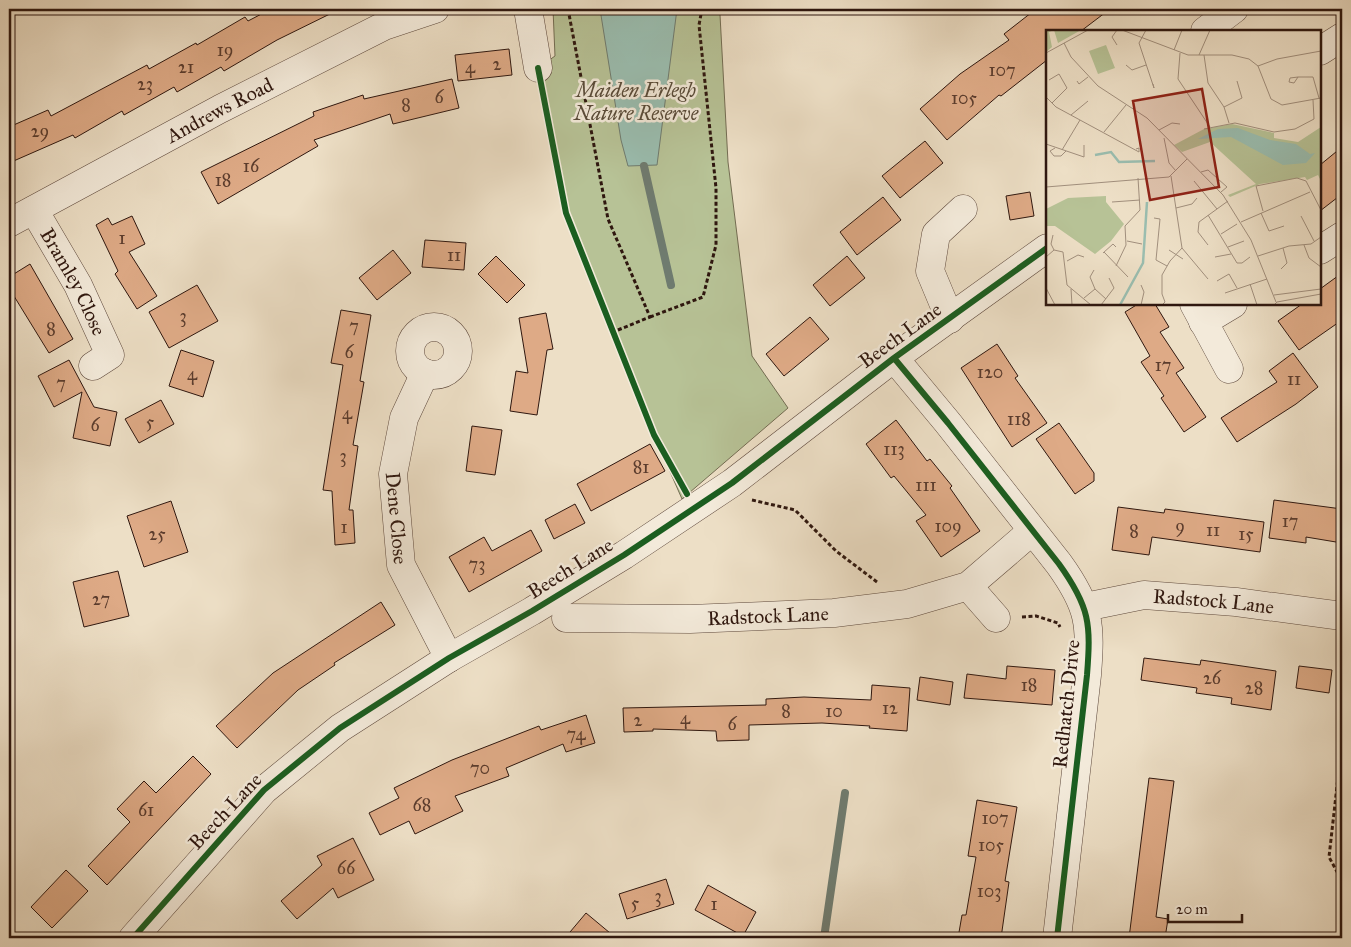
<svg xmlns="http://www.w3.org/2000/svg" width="1351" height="947" font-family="'IM FELL Great Primer',serif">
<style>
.green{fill:#b7c296;stroke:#736c52}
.water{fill:#9abdaf;stroke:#6f7b6f}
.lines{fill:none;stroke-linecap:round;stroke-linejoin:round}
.stream{stroke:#6f7b6f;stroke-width:8}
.building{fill:#deaa86;stroke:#2f170f}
.minor-casing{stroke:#5e493d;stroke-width:29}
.path{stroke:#2f170f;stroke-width:3;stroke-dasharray:4 2.5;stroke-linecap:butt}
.minor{stroke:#f3eada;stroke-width:28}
.cycleway-casing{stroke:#f3eada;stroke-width:9}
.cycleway{stroke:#1b5e20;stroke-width:6}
.labels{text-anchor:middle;stroke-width:5;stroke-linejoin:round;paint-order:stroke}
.number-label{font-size:18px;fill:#5b3c2d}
.park-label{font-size:20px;font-style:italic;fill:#584a38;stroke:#f3eada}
.street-label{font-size:20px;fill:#2f170f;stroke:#f3eada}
.inset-river{fill:none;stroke:#9abdaf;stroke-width:2.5}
.inset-road{fill:none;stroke:#a18f7d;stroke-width:1}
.view{fill:#8f2418;fill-opacity:0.15;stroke:#8f2418;stroke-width:2.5}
.inset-edge{fill:none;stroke:#2f170f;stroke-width:2.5}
</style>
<rect width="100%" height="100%" fill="#eddfc6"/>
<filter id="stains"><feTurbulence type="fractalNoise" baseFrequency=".004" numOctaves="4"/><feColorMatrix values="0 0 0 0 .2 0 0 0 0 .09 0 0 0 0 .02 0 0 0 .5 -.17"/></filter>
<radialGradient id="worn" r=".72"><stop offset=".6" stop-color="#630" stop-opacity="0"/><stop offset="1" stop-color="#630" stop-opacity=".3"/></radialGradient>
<path class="green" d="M553,9H726L720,15L728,162L752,356L788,408L682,499L654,435L566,213L538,68L555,56Z"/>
<path class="water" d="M600,9H677L657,165L628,166L621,140Z"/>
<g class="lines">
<path class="stream" d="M644,166L671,285
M824,938L845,793"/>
</g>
<path class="building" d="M271,9H340L277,40L224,71L221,67L177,92L174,87L124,115L122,111L75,138L73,135L9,163V127L48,110L51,116L147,65L149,69L196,43L197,45L245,17L248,21Z
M1036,9H1110L1081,31H1047V60L1001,96L999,95L947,140L920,109L960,74L1009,40L1004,34Z
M509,49L512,75L458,81L455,55Z
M452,79L459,108L393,124L390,114L314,140L318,146L218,204L201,172L314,116L313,112L363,95L364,99Z
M925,141L943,163L900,198L882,176Z
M1342,147V194L1320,211V165Z
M1030,192L1034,216L1010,220L1006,196Z
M883,197L901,220L857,255L840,232Z
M132,216L145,244L129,252L157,296L137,309L115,274L118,271L96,225L108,218L112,225Z
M425,240L466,243L464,270L422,267Z
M393,250L411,273L377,300L359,278Z
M496,256L525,285L507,303L478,274Z
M847,256L865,278L830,306L813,285Z
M30,264L73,339L49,353L9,288V277Z
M1342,273V320L1299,350L1278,321L1302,304H1320V289Z
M197,285L218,321L169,348L149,312Z
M1138,304H1155L1169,327L1160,332L1184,368L1176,373L1206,417L1184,432L1161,398L1164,396L1141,362L1150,356L1125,312Z
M341,310L371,315L360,381L364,382L353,445L358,446L349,510H353L355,543L335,545L332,491L323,490L343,365L331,363Z
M546,313L553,349L547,350L537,415L510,411L516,371L528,373L519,318Z
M810,317L829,339L784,376L766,354Z
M997,344L1018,376L1015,378L1047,423L1012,447L961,368Z
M181,350L214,361L203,397L169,386Z
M1293,353L1318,387L1296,404L1237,442L1221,418L1277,382L1269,371Z
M69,360L94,407L117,412L110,446L73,438L82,392L54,407L38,376Z
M161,400L174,424L139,443L125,419Z
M896,420L927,461L930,459L952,486L950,488L980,531L941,557L916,521L926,515L894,476L891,478L866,444Z
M1059,423L1094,473V481L1075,494L1036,439Z
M472,426L502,430L495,475L466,471Z
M650,444L665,471L591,511L577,484Z
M1274,500L1342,509V543L1306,537V543L1269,538Z
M171,501L188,552L144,567L127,516Z
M575,504L585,523L554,539L545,520Z
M1118,507L1164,513L1165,509L1264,522L1260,552L1152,537L1149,555L1112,550Z
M531,530L542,551L469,592L449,557L484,537L492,551Z
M118,571L129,616L84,627L73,582Z
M381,602L395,625L334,663L335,665L298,690L237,748L216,726L273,673Z
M1144,658L1200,665L1201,660L1276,671L1271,710L1231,704L1232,698L1196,693L1197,688L1141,680Z
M1007,666L1055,670L1052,705L964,698L967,674L1006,679Z
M1299,666L1332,670L1329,693L1296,688Z
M920,677L953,682L950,705L917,700Z
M872,685L910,688L907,731L869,728L870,726L822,723L749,725V740L717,741L716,731L653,729V731L624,732L623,708L766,705V699L804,697L871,700Z
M586,715L595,743L566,752L563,744L506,768L509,776L455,796L463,811L415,834L409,821L380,835L369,813L399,798L394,788L452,760L539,726L541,730Z
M193,756L211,774L107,885L88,866L130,822L117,809L144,781L156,793Z
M1149,778L1174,781L1156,917L1168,919L1165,938H1129Z
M977,800L1017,807L1005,881L1009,882L1001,938H958L962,915H966L976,857L968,856Z
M353,838L374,880L338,898L333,888L297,919L281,901L322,865L317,856Z
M66,870L88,891L52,928L31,907Z
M666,879L674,904L627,919L619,894Z
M708,885L756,912L743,936L695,910Z
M586,913L616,938H565Z"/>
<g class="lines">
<g class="minor-casing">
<g id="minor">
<path d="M528,9L538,68"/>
<path d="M1205,31L1234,9"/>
<path d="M1320,51L1342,37"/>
<path id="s1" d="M34,210L78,285L110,355L93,366"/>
<path id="s2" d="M9,223L220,109L384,26L435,9"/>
<path d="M1320,250L1342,236"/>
<path d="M1194,304L1229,369"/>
<path d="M950,319L930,271L936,234L963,209"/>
<path d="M1203,322L1233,304"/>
<circle cx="434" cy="351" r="24"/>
<path d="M894,358L948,423L1059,564C1090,607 1091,624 1087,675L1057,938"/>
<path id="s3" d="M425,373L404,418L393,474L401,565L449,658"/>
<path d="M968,586L996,618"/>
<path id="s4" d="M1085,607L1144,595L1236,602L1342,616"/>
<path id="s5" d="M566,618L690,619L834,613L907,604L968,586L1032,531"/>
<path d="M133,938L264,790L340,728L449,658L532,611L624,555L732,483L894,358L1047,248"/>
</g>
</g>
<path class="path" d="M568,9L608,219L650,317L613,332
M650,317L703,297L716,245V188L699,25L702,9
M752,500L795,510L836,551L877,582
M1022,617L1036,616L1058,623L1060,627
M1342,742L1329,857L1342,881"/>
<use href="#minor" class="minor"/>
<g class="cycleway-casing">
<path id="cycleway" d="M538,68L566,213L654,435L687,494
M894,358L948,423L1059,564C1090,607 1091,624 1087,675L1057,938
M133,938L264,790L340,728L449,658L532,611L624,555L732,483L894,358L1047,248"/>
</g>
<use href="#cycleway" class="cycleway"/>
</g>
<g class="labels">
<g class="number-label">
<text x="225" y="56">19</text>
<text x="497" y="70">2</text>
<text x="186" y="73">21</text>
<text x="470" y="73">4</text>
<text x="1002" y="76">107</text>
<text x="145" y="90">23</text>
<text x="439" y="103">6</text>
<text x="964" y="104">105</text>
<text x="406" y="111">8</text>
<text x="40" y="137">29</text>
<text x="251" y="172">16</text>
<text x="223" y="186">18</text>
<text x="122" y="244">1</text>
<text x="454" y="261">11</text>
<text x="183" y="322">3</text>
<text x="354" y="332">7</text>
<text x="51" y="335">8</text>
<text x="349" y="358">6</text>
<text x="1163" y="371">17</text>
<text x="990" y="378">120</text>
<text x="192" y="380">4</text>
<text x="1294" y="385">11</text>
<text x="61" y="389">7</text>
<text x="347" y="419">4</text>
<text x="1019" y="425">118</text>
<text x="150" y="428">5</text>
<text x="95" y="431">6</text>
<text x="894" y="455">113</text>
<text x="343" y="462">3</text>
<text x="641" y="473">81</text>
<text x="926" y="491">111</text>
<text x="1290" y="527">17</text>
<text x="948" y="532">109</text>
<text x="1180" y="532">9</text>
<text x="344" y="533">1</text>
<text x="1213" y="536">11</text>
<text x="1134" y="537">8</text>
<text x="157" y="540">25</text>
<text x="1246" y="540">15</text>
<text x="477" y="570">73</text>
<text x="101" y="605">27</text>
<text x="1212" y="684">26</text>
<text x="1029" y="691">18</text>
<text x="1254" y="694">28</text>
<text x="890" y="714">12</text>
<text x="786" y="717">8</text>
<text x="834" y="717">10</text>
<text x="685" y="724">4</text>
<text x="638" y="726">2</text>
<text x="732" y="730">6</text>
<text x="576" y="740">74</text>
<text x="480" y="774">70</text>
<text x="422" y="811">68</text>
<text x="146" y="816">61</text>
<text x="995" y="824">107</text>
<text x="991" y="851">105</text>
<text x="346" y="874">66</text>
<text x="989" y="897">103</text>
<text x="658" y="902">3</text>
<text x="635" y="909">5</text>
<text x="714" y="910">1</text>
</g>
<g class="park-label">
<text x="636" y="97">Maiden Erlegh<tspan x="636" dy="23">Nature Reserve</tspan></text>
</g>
<g class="street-label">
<text dy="7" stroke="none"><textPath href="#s2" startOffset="239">Andrews Road</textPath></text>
<text dy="7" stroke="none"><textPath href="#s1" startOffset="82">Bramley Close</textPath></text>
<text transform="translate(900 335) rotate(-36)" y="7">Beech Lane</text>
<text dy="7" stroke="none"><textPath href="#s3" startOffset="151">Dene Close</textPath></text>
<text transform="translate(570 568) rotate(-32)" y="7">Beech Lane</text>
<text dy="7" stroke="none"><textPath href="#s4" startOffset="130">Radstock Lane</textPath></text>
<text dy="7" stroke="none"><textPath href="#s5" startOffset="202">Radstock Lane</textPath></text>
<text transform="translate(1066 704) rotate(-84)" y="7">Redhatch Drive</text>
<text transform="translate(225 811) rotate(-47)" y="7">Beech Lane</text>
</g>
</g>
<g transform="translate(1046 30)">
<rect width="275" height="275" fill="#eddfc6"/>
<path d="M0,0H35L12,13L8,0L3,2L6,17L0,22ZM60,15L69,38L52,44L43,21ZM186,94L228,103V108L252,112L275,97V151L272,145L261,150L259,147L214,154L184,167L182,165L210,154L164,112L136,122L128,115L158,99ZM60,166V172L78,194L65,211L49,224L9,196H0V179L22,168Z" fill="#b7c296"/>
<path d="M192,98L224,110L250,114L264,124L269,123L260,133L237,135L185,107L152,109L172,99Z" fill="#9abdaf"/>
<path class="inset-river" d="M49,125L65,122L73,132L109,131M74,275L97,233L101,172"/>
<path class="inset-road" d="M76,0L142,25H186L203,29L212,36L225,69L236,75L275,68M100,0L93,13L108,58L107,54M18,13L25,27L52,56L101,88L177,165L205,210L230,272M71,15L66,7L71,0M128,20L136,0M0,23L42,0M134,23L132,49L164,97M153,25L164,0M158,25L162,53L178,77L183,93M80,35L86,40L100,35M212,36L231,29L275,21M252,47L244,48L243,52L248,53L252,47H267L273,68M3,50L13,44L21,58L6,73M31,51L33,54L42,47M0,67L10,77L93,122V118L90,119M178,77L196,68L191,51M25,85L42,71M158,99L189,93L228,102L249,99L268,89L267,70M113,100L126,93L134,94M58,102L80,75M118,108L123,133L130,141M0,114L38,127V115M9,118L4,121L8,126H15L20,121M16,120L34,90M155,142L162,140L181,157L175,162M125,146L136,218M148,151L171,179M0,157L123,147L141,129M66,172L94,170M130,178L146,174L151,168M217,181L210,156L251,148L260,151L275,180M215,183L223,201L238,196M162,185L191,233H196L204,227M255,186L268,211M108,188L114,189L110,230L121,236M195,192L264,162M175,204L191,194M7,205L5,214L8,220M81,211L96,214M162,215L152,202L153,192L182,171M258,215L263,228L275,237M182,217L198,211M136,218L162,249M123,220L137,229M58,222L82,247M57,223L67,214L70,217M212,226L243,216L265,214L275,207M0,227L8,220L17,222L21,255L45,275M169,227L185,224M21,231L32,225L38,227M70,236L80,215L79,196L94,180L92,148M235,239L241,233L237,218M48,240L44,247L49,259M171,251L183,244L191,258M204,254L211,275M95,255L98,262L95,275M0,258L9,275M25,259L26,275M179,263L221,249M228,265L275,259M38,268L49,259L60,269M55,275L68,258L63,248M116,275L119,272L116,264V245L124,231L136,218M228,275L231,272L275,264"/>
<path class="view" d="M156,59L173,157L104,170L87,71Z"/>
<rect width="275" height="275" class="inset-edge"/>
</g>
<rect width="1351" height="947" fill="none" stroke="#eddfc6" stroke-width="30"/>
<rect x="10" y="10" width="1331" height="927" fill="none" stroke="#2f170f" stroke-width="2.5"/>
<rect x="15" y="15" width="1321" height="917" fill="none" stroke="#2f170f"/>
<path d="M1168 914v8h74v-8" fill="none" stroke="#2f170f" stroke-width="2.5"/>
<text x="1176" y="914" font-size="15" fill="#2f170f" stroke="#f3eada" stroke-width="4" paint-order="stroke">20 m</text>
<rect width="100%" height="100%" filter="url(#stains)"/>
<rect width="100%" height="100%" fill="url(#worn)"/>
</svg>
